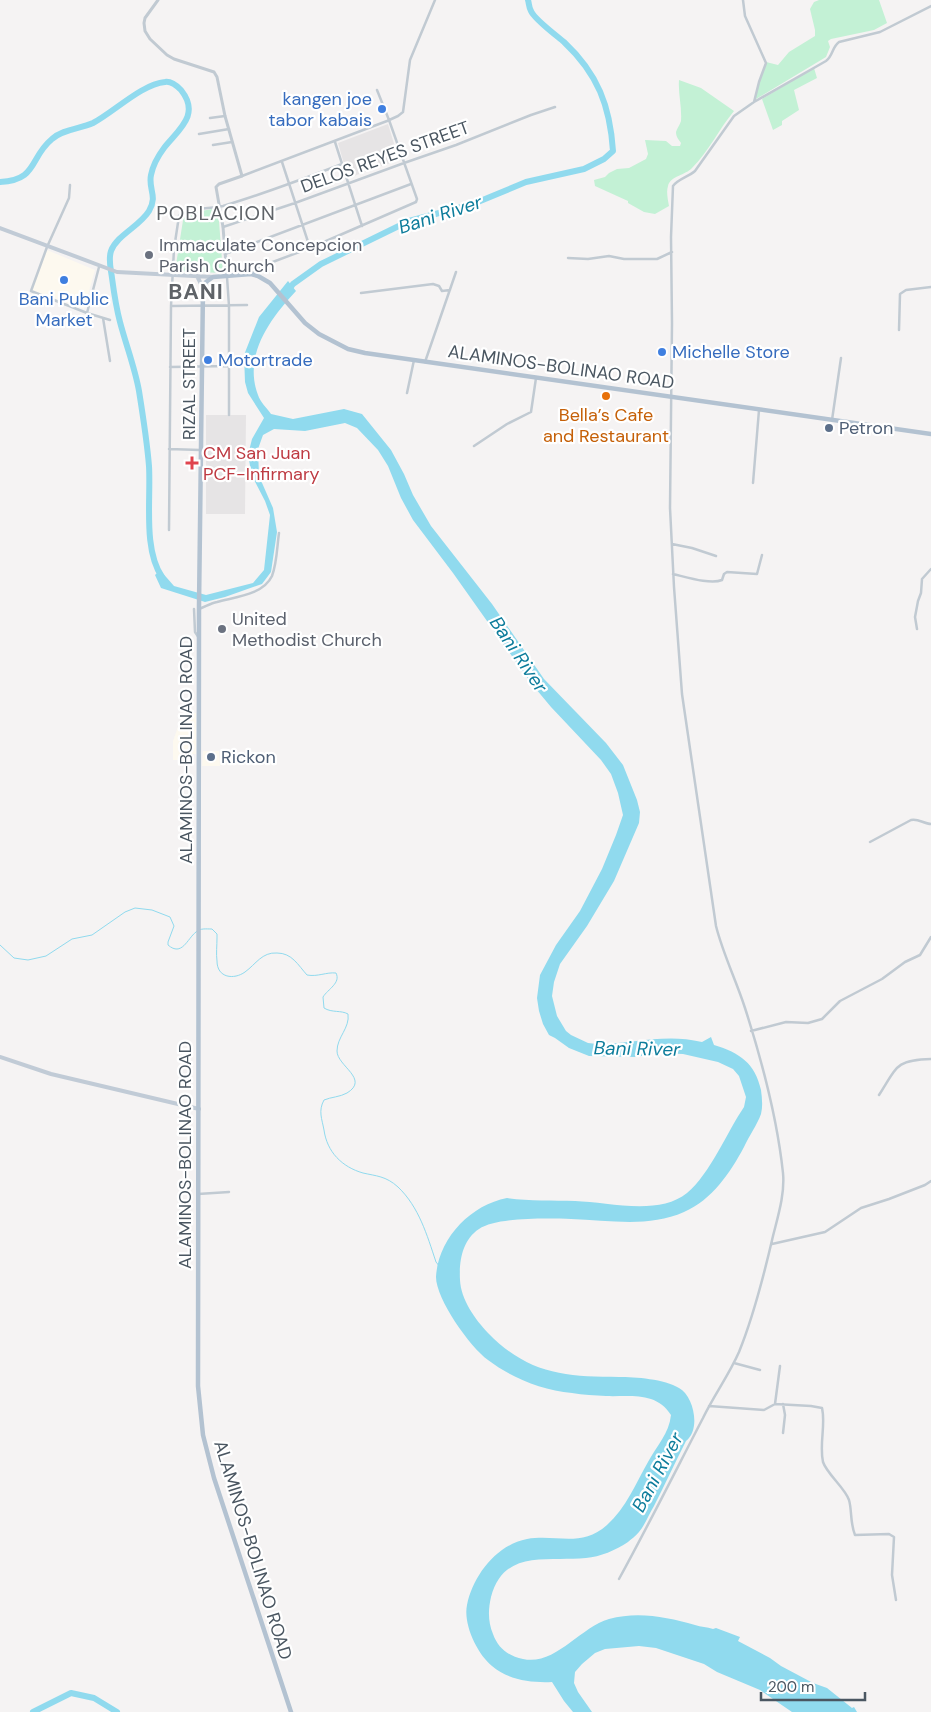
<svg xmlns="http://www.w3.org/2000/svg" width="931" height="1712" font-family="'DM Sans',sans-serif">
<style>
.commercial{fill:#fdf9ef}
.education{fill:#e6e4e5}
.green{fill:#c3f1d5}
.water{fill:#90daee}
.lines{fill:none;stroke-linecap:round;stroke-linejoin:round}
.stream{stroke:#90daee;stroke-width:1}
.river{stroke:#90daee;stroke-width:6}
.minor{stroke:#c1cad2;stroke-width:2.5}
.tertiary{stroke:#c1cad2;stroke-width:3}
.secondary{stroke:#c1cbd6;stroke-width:4}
.primary{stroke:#b3c2d1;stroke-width:4.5}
.shop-dot{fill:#3f7fe0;stroke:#fff;stroke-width:2}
.worship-dot{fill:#6b7280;stroke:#fff;stroke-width:2}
.food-dot{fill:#e8710a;stroke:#fff;stroke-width:2}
.service-dot{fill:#5c6f8a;stroke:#fff;stroke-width:2}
.health-dot{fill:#e0444e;stroke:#fff;stroke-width:2}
.labels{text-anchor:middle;stroke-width:4.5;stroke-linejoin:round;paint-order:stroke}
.shop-label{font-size:18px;fill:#366cbe;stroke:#fff;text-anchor:start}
.street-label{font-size:18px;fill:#4a5661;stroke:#fff}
.worship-label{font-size:18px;fill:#5b616d;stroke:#fff;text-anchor:start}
.food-label{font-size:18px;fill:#c56008;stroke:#fff}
.service-label{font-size:18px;fill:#4e5e75;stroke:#fff;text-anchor:start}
.health-label{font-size:18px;fill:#be3a42;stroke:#fff;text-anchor:start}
.water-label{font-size:19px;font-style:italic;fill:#0c7c9b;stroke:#fff}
.quarter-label{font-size:20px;letter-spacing:1px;fill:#5f6368;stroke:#fff}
.district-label{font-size:22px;font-weight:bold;letter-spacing:1px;fill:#5f6368;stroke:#fff}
</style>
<rect width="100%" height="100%" fill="#f5f3f3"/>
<path class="commercial" d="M47,250L95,270L84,309L32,290Z
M183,713H196V754H181L180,760H173V741Z
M203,751H219L220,766H202Z"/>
<path class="education" d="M388,124L399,160L348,178L338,143Z
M206,415H246L245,514H206Z"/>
<path class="green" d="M819,0H879L887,23L874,30L831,39L828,41L830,47L826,57L756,99V94L766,62L778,65L789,52L815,36V30L810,9L814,2Z
M814,68L817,78L794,90L799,110L782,121V125L773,130L762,99Z
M679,80L701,88L734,111C719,129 709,151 692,168C686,175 670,176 668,186C666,192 668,200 669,206L655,214L644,212L628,203V201L595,186L594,180L605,177L609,173L617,169L629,168L646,159L648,154L645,140L666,141L672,146H680L681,143C679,140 676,137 676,132C677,128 680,125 681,121C682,106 678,94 679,80Z
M218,208L223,273L175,271L184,214Z"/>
<path class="water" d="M288,281L296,291C270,319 243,355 258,395C260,402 267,408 271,414L293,419L344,409L362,414L391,450L404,474L413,495L431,526L492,604L544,679L606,743L623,765L637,800L640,812L639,823L614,881L587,926L560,964L554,982L552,996L557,1016L566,1031L571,1035L588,1043L597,1044C633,1044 665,1033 702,1042L711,1037L714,1045C740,1053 755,1063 761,1090C762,1098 763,1106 761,1114C757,1125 749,1136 744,1147C730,1173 712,1200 684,1212C648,1228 609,1220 571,1219C549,1218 497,1217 479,1229C462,1240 459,1262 460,1280C461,1300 475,1319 488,1333C528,1374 565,1377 619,1377C635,1377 665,1379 679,1388C694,1396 701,1430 686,1441C675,1463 665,1484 654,1506C649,1514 645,1525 639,1532C636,1536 631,1539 628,1542C616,1550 600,1557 586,1558C548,1562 504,1548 491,1597C488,1610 488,1622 493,1634C498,1648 508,1656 523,1659C555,1666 579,1628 609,1619C638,1611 667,1617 695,1625C701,1627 707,1627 713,1629L716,1628L740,1637L738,1641L770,1658L781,1666L813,1683L827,1688L852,1708L854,1707L857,1712H792L760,1690L717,1672L704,1664L656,1648L639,1646L605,1649L595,1653L582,1664L575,1672L574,1683L578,1692L592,1712H573L564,1701L552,1682C532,1683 508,1680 492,1666C477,1654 463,1624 467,1605C473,1576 496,1545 527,1539C557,1534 581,1548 607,1525C626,1508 636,1483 648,1462C657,1445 669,1434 671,1415C656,1391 629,1397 606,1396C595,1395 583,1395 572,1393C541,1390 512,1378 488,1360C470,1347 436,1299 436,1277C438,1239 470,1205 507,1198C529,1201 553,1200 575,1201C608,1202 659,1216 687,1193C710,1174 727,1132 744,1107L746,1097L739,1076L733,1069L718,1062L683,1054L658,1053L636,1057L589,1056L569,1048L555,1038L549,1035L543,1024L539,1011L537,998L540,975L556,945L580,911L602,869L616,835L623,815L618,793L611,774L601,760L551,707L531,683L453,573L413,520L401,498L388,466L378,450L357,428L345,423L305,431L274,429L263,435L258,449L259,476L273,508L277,532L271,572L262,584L225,597L205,602L161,588L155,575L160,570L174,586L206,595L253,583L264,570L270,515L265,501L252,476L248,455L252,439L264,418L248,393L245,382L244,355L259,317Z"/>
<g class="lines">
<path class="stream" d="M0,945L14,958L28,960L46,956L72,939L92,935L125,912L135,908L152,910L170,917L174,926L168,942V945C182,957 187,939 196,932C200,928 206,929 212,929L217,934V938C217,945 216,954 217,961C217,978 234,980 245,972C256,964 262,952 277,953C292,953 298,965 307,975C318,977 326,972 336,973C341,983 328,989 323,997L324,1008C332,1013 341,1010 348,1014C350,1028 337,1037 337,1051C337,1066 370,1079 347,1093C340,1097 331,1097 324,1100C318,1111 322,1119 324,1130C327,1152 342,1167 363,1173C376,1176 386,1176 398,1187C419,1207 427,1235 436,1262L440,1267"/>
<path class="river" d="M0,182C38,180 29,158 52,139C63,129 80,129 93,123C114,112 142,84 165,82C171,81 177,86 181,90C201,115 178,130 164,148C158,156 153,165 151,175C148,189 158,196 149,211C140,226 117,235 111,251C108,260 111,269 112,278C114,293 116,307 120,322C126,345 135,368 139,391C143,416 147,441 149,466C151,500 143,549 162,577
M288,291L293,284L321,264L409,221L473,204L526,182L584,169L604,159L613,151C610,106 598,74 564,42C557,36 534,19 531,11C529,8 529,3 528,0
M33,1712L71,1693L94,1698L117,1712"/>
<path class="minor" d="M743,0L745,16L766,63L759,82L754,102
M210,118L225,116
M199,134L229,129
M335,142L362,226
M213,145L232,142
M282,162L310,248
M242,176L387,121L398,116L403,112L410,60L435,0
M70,185L69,198L47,247L31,291L87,313L110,320
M223,227L295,203L404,163L456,145L531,115L555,107
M225,254L411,184
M568,258L588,259L609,256L624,259H657L672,252
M252,273L262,266L310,248L416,202L417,199L389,120L377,90
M227,277L229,306V415
M361,293L433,284L439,286L442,291L450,290
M171,306L247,305
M87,313L99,267
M103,318L110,361
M899,330L900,294L906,290L931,287
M425,362L456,272
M170,367L230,366
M407,393L414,360
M832,420L841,358
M474,446L507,424L531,412L536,378
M169,449L200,450
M753,483L759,410
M169,530L171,306L174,249L179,216C186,207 211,209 223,206C263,194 303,179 342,164
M672,544L692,548L716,556
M673,574C686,577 711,585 722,580L724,574L727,572L757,574L762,555
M194,609L195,632L199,638
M199,609C205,607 211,603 217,602C235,597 263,595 272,576C277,563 277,547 279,533
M917,629L915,617L918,601L921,593L922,579L931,569
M870,842L911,820C918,818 924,824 931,824
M751,1031L786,1022L808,1023L822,1019L840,1001L882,979L905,962L920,955L931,937
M879,1095C897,1067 895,1060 931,1059
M198,1194L229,1192
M772,1244L825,1232L861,1208L889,1199L925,1185L931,1181
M734,1363L760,1370
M775,1404L811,1406L822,1408C826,1425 819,1444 823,1462C827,1474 845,1488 849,1500C852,1510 850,1523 855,1535L889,1534L894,1537L892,1575L896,1600
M783,1404L785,1415L783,1433
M709,1406L764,1410L775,1404L780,1366
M619,1579C648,1526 675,1472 703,1418C714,1395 729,1375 739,1352C754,1315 764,1275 773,1236C778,1216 785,1194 783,1173C777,1117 762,1061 745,1008C736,980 723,954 716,926L682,694L674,587L670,508L672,323L671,237L673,186C678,179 688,177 695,171L734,116L754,102L826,61C833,56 832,47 839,42L880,32L931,6"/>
<path class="tertiary" d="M158,0L145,18L144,23L145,31L150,39L167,55L174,59L214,72L217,77L225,116L242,176L219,184L216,187L223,227L227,276"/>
<path class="secondary" d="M0,228L117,272L213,277
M197,276L203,288
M0,1057L51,1074L199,1109"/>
<path class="primary" d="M291,1712L214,1478L203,1435L198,1386L199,606L203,288L206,282L213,277L251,274L258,276L270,283L305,323L319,334L348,349L365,353L931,434"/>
</g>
<g class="shop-dot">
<circle cx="382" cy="109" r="5"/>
<circle cx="64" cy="280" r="5"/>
<circle cx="662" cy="352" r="5"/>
<circle cx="208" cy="360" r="5"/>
</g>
<g class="worship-dot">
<circle cx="149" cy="255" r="5"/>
<circle cx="222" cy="629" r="5"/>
</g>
<circle class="food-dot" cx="606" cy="396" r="5"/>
<g class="service-dot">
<circle cx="829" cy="428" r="5"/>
<circle cx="211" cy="757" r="5"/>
</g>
<path class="health-dot" d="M189.5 455.5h5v5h5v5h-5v5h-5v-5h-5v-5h5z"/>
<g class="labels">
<g class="shop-label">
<text x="372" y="105" text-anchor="end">kangen joe<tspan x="372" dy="21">tabor kabais</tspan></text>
<text x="64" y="305" text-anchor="middle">Bani Public<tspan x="64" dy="21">Market</tspan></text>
<text x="672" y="358">Michelle Store</text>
<text x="218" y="366">Motortrade</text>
</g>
<g class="street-label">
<text transform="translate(385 157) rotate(-20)" y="6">DELOS REYES STREET</text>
<text transform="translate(561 367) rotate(8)" y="6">ALAMINOS-BOLINAO ROAD</text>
<text transform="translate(189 384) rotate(-90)" y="6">RIZAL STREET</text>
<text transform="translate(186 750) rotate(-90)" y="6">ALAMINOS-BOLINAO ROAD</text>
<text transform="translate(185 1155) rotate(-90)" y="6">ALAMINOS-BOLINAO ROAD</text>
<text transform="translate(253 1550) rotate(73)" y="6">ALAMINOS-BOLINAO ROAD</text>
</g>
<g class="worship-label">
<text x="159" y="251">Immaculate Concepcion<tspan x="159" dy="21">Parish Church</tspan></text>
<text x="232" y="625">United<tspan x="232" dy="21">Methodist Church</tspan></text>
</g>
<g class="food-label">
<text x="606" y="421">Bella’s Cafe<tspan x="606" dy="21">and Restaurant</tspan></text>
</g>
<g class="service-label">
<text x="839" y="434">Petron</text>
<text x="221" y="763">Rickon</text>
</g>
<g class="health-label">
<text x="203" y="459">CM San Juan<tspan x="203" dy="21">PCF-Infirmary</tspan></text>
</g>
<g class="water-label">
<text transform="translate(440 214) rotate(-18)" y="7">Bani River</text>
<text transform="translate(519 654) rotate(56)" y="7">Bani River</text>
<text transform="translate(637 1048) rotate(1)" y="7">Bani River</text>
<text transform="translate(657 1472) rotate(-62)" y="7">Bani River</text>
</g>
<g class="quarter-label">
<text x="216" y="220">POBLACION</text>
</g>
<g class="district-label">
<text x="196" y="299">BANI</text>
</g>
</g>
<path d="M761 1692v8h104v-8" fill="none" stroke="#4a5661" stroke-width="2.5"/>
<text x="768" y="1692" font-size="15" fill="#4a5661" stroke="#ffffff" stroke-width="4" paint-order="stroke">200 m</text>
</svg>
